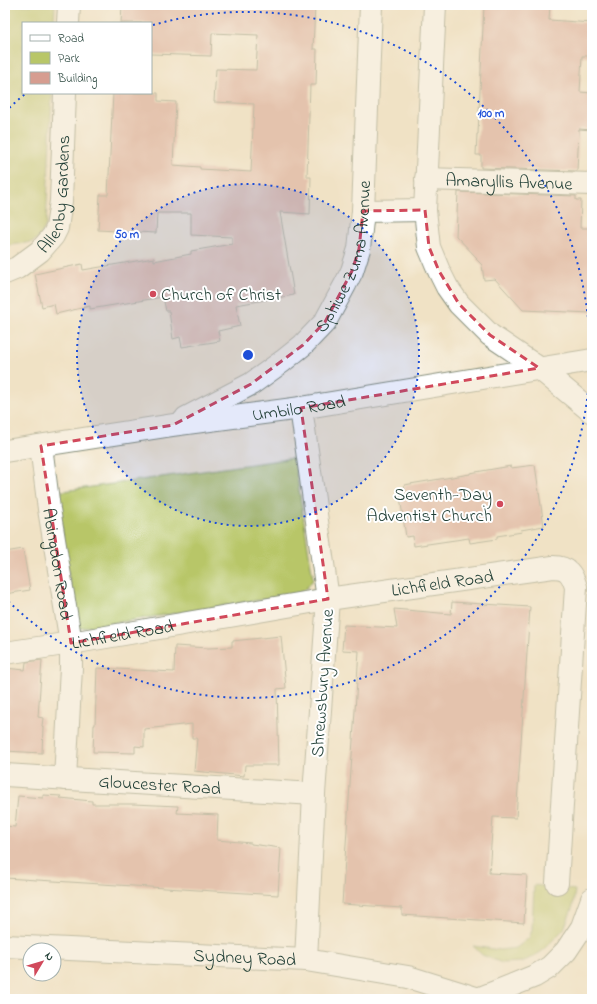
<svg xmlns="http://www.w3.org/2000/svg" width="597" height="1004" font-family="'Indie Flower',sans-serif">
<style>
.green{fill:#b8c668;stroke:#6c824e}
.building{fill:#d69d90}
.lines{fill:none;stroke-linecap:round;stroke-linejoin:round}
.street-casing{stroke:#88907c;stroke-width:24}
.secondary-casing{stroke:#88907c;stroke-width:24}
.street{stroke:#fff;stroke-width:22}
.secondary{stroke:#fff;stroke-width:22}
.marked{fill:none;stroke:#d1495b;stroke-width:3;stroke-dasharray:8 5;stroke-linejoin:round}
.ring{fill:none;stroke:#1d4ed8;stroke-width:2;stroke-dasharray:2 4}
.poi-dot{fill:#d1495b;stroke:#fff;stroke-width:1.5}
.labels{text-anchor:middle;stroke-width:4;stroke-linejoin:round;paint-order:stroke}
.street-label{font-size:18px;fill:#1f3d34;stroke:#fff}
.poi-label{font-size:18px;fill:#1f3d34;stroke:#fff;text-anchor:start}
.centre{fill:#1d4ed8;stroke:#fff;stroke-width:2}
.ring-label{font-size:12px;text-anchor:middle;font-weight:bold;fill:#1d4ed8;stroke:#fff;stroke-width:4;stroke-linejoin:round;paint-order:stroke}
</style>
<rect width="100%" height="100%" fill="#fff"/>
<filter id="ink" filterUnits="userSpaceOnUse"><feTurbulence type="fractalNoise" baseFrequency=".025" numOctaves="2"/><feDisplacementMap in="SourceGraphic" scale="8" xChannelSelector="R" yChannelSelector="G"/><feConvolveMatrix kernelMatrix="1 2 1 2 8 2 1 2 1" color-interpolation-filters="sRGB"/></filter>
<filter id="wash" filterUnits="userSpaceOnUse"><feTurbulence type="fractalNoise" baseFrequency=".012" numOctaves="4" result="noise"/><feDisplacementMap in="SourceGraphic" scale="16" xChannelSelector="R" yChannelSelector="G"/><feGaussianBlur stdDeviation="0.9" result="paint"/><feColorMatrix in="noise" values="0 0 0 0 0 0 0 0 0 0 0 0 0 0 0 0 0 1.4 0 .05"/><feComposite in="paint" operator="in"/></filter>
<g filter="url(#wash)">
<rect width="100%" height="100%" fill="#f0e2c5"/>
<path class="green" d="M5,5H55L54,23H23V93H52L46,225L39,238L32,242L5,246Z
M294,458L313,579C309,587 304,590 298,594L76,629L57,492Z
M534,885L575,890L573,906L564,929L541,952L523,962L502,963L482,955L473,946L500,950L516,948L529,938L532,930Z"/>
<g id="blocks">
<path class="building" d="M122,5H315L313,49H317L316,85H310L307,177H311L310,214L280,212L294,295L236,305L240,326L218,331L220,341L182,347L180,337L173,339L169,311H166L163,297L90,309V306L56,314L54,304L42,307L35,274L82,264L83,270L154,258V261L191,254V251L232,244V237L191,235V213H157L156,233L98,230L100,195H108L113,93H158V101L176,102L173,165L200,167V169L251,172L254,104L214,102L216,69L256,70L258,35L212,33L211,56L151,54V23H121Z
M484,5H550L549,20L592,23V56H582L580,92L592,93V130L579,129L577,171L481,168V155H476L477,134H478Z
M458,192L576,196V200H581L580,228H592V313L523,310L495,279L484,280L482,265L476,259L477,258L456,236Z
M535,465L544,526L521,530L522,532L497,536V539L470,543L469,538L414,546L413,536L406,537L400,497L406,495L404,485L470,474V473L511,466V468Z
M23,549L30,590L5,594V552Z
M452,602L530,607L516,818L493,817L489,873L527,875L524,923L402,915V908L342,904L359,651L342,650L344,625L397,628L394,609L451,614Z
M281,636L286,688L277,689L279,765H245L244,776L194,771L197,738H192V724L144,729V747L135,746V753L93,752L94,725H95L97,668L174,672L175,646L208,648L232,647V641Z
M42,660L38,717L43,718L42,726L43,727L42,753L5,751V668L25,670L26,662Z
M43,795L61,796L60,798L92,801V804H133L178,806L177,813L218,815L217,840L251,843V844L281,848L278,895L5,878V826L15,827L18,796L43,798Z"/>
</g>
</g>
<g filter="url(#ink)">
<use href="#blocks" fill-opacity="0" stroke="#88907c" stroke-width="1"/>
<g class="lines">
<g class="street-casing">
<g id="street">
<path d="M68,23L69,5"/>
<path id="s1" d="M426,179L592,184"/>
<path id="s2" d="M5,273L17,268L40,251L53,236L57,228L61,201L65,93"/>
<path d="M539,368L592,412"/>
<path d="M301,408L328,599L314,794L306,960"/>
<path id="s3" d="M41,446L49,509L71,643V668L65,779"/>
<path id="s4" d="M5,653L71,643L328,599L553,567C568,567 572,574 576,587L557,883"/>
<path id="s5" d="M5,775L314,794"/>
</g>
</g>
<g class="secondary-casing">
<g id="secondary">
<path d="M435,5L425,210L429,247L439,271L447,287L459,304L490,335L539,368"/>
<path d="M363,211L425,210"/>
<path id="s6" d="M186,418L251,384L283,361L303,345L325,322L345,285L352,271L359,249L363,211L371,5"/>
<path id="s7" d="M5,451L173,425L301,408L592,360"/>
<path id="s8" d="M5,946L306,960L408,977L479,999"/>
<path d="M478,999L535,976L550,967L566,951L582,927L592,899"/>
</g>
</g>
<use href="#street" class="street"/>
<use href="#secondary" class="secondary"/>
</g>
</g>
<path d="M0 0H597V1004H0ZM425,210L429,247L439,271L459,304L490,335L539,368L301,408L328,599L71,643L41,446L173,425L251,384L303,345L325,322L352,271L359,249L363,211Z" fill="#f0e2c5" fill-opacity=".55" fill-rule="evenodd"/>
<path class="marked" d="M425,210L429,247L439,271L459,304L490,335L539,368L301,408L328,599L71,643L41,446L173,425L251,384L303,345L325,322L352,271L359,249L363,211Z"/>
<circle cx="248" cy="355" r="171" fill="#1d4ed8" fill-opacity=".12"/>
<g class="ring">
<circle cx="248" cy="355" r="171"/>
<path d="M5 112A343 343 0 0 1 25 94M153 25A343 343 0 1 1 5 598"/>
</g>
<g class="poi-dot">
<circle cx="153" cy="294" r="4"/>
<circle cx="500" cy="504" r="4"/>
</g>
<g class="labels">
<g class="street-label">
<text dy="6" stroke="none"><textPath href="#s1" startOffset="83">Amaryllis Avenue</textPath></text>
<text dy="6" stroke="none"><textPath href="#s2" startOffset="103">Allenby Gardens</textPath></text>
<text dy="6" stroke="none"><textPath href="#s6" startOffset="240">Sphiwe Zuma Avenue</textPath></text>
<text dy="6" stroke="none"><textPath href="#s7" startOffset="297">Umbilo Road</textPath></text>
<text dy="6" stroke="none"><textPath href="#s3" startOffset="119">Abingdon Road</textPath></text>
<text dy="6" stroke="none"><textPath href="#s4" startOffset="443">Lichfield Road</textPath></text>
<text dy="6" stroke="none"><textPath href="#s4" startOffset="119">Lichfield Road</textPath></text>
<text transform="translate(322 683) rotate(-86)" y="6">Shrewsbury Avenue</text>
<text dy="6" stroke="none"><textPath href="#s5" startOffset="155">Gloucester Road</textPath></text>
<text dy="6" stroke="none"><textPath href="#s8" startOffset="240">Sydney Road</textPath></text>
</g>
<g class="poi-label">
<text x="161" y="300">Church of Christ</text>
<text x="492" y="500" text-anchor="end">Seventh-Day<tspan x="492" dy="21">Adventist Church</tspan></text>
</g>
</g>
<circle cx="248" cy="355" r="6" class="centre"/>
<g class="ring-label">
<text x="491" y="117">100 m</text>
<text x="127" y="238">50 m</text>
</g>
<rect width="597" height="1004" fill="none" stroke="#fff" stroke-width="20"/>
<rect x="22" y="22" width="130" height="72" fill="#ffffff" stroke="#a5b1ae"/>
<rect x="30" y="35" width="20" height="6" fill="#ffffff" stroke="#a5b1ae"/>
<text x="58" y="42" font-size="12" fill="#1f3d34">Road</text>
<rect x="30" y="52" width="20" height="12" fill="#b8c668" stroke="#a5b1ae"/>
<text x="58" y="62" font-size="12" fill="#1f3d34">Park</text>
<rect x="30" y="72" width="20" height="12" fill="#d69d90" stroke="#a5b1ae"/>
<text x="58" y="82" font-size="12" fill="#1f3d34">Building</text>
<g transform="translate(42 962) rotate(52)"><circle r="19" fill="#ffffff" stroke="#a5b1ae"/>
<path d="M0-3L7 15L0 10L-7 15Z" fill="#d1495b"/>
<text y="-6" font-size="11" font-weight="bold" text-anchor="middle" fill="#1f3d34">N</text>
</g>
</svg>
